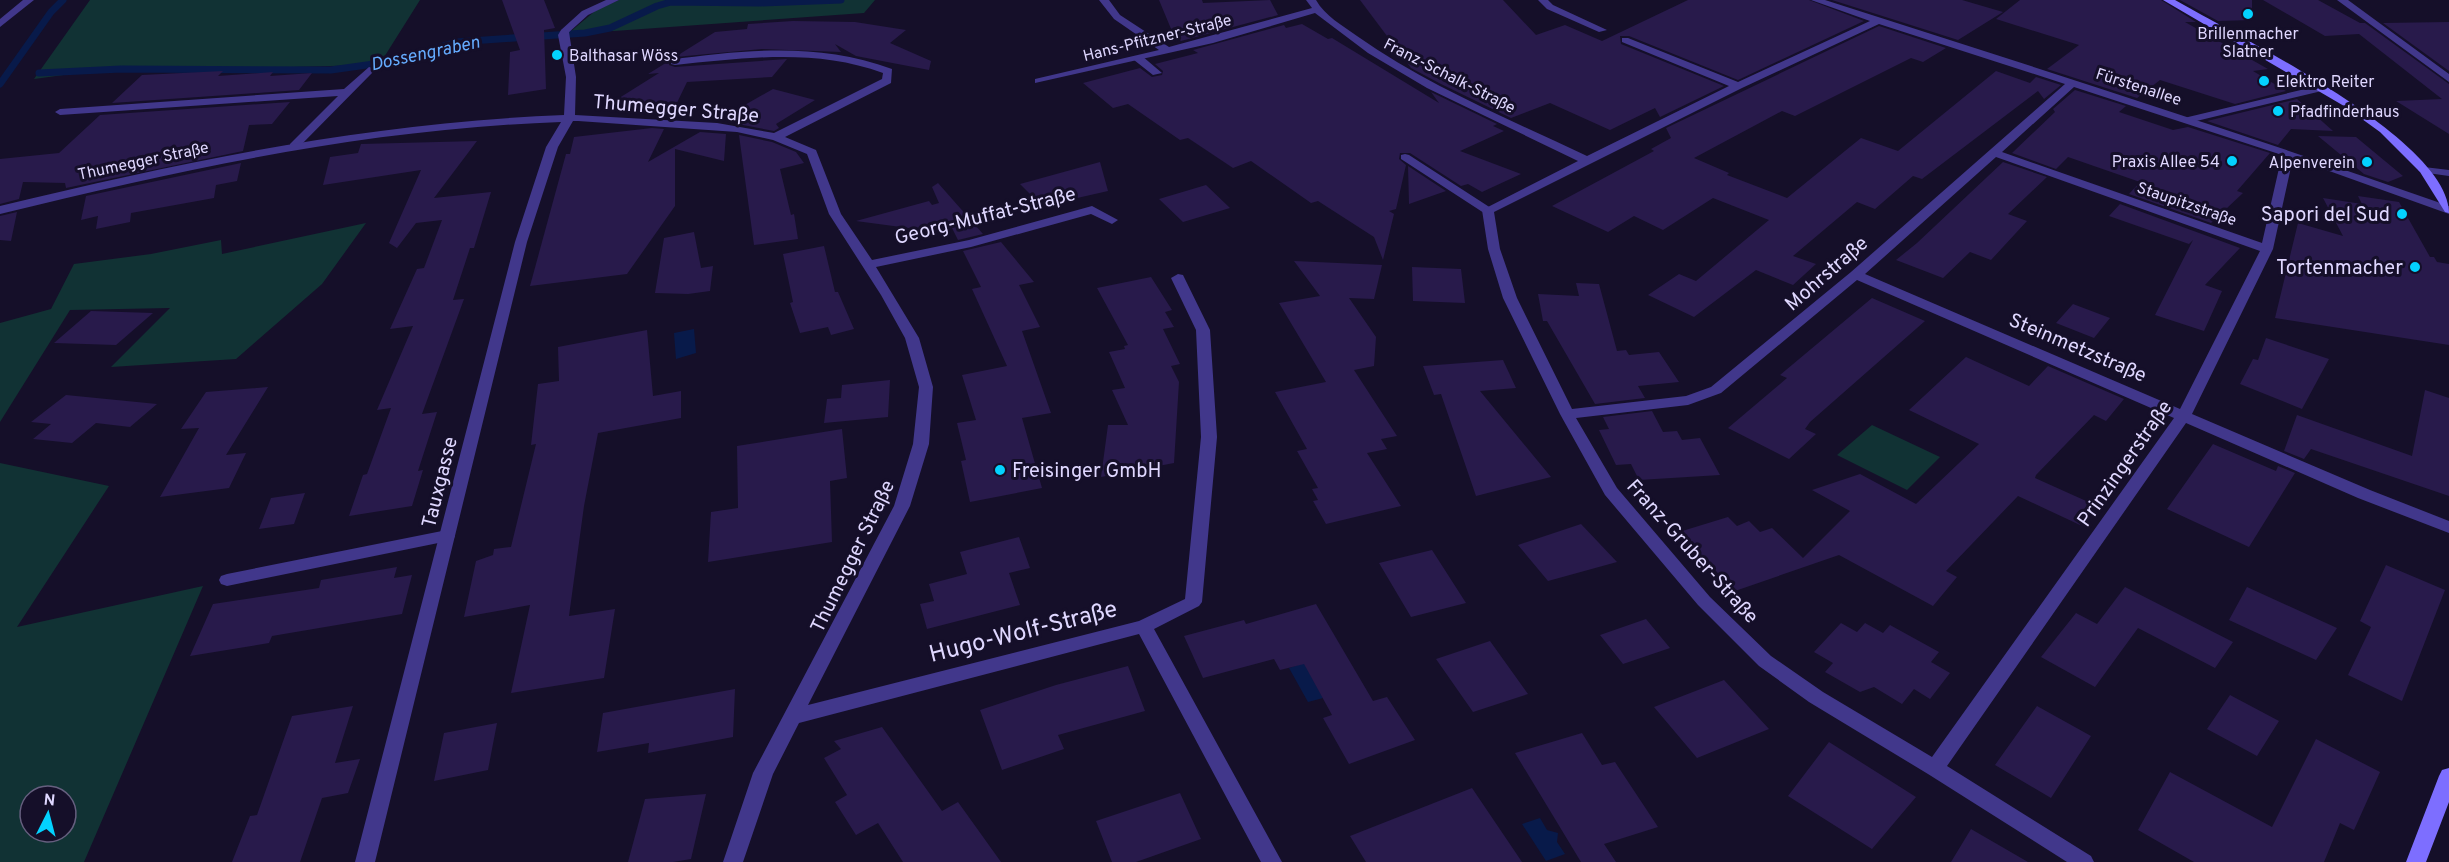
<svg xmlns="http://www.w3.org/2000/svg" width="2449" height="862" font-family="Overpass,sans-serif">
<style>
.green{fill:#113234;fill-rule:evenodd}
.water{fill:#081a4a}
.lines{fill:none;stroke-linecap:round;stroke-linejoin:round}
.stream{stroke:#081a4a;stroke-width:7}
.building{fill:#281a4b}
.lane{fill:#41378b;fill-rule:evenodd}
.street{fill:#41378b;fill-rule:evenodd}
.secondary{fill:#7d6eff;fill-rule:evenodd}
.poi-dot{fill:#03d2ff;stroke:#150f29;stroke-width:2}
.labels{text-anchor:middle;stroke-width:6;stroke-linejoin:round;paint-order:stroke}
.far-poi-label{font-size:16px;fill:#dfd7ff;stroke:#150f29;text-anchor:start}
.far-street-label{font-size:16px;fill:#dfd7ff;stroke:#150f29}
.far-water-label{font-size:18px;font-style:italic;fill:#65acff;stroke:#150f29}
.street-label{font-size:20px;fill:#dfd7ff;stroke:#150f29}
.poi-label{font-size:20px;fill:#dfd7ff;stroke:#150f29;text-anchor:end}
.near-street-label{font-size:24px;fill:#dfd7ff;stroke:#150f29}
</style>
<rect width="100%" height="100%" fill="#150f29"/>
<path class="green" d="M90,0H420L381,62L369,65L184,70L115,68L34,79Z
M619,0H875L864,13L614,31L570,32L595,11Z
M366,223L322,284L236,359L111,367L170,308L70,310L0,422V323L51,309L74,264L151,254L221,240L222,254Z
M1872,425L1940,457L1907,490L1837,455Z
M0,463L109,486L17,627L203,586L84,862H0ZM30,796H66V832H30Z"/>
<path class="water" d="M694,329L696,353L676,359L674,333Z
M1304,663L1323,698L1308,702L1289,668Z
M1540,818L1547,830L1558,833L1557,842L1565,854L1546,861L1522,824Z"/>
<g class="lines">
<path class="stream" d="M39,73L121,69L331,70L395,61L456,42L585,33L610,28L657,6L671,2L760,3L841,0
M0,84L51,12L63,0"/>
</g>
<path class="building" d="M502,0H544L555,28L544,30L546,89L508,95L510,52L520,50Z
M1159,0H1202L1203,3L1270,0L1278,15L1181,41L1174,36Z
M1360,0H1503L1536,35L1565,25L1602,41L1688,0H1809L1864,21L1738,80L1629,36H1620L1621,44L1724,86L1660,117L1655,108L1610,130L1550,103L1511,118L1441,84L1411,68Z
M1832,0H1962L2003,12L1958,40Z
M2020,0H2161L2196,22H2185L2268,69L2253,71L2286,91L2235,104L2160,80L2137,98L2047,69L2079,45L1996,19Z
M2180,0H2252V20L2218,21Z
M2263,0H2318L2360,23H2365L2449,84V134L2396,101L2442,99L2359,34L2325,36Z
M793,21L855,22L906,30L890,43L931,61L929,70L856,56L835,44L841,52L762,49L675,57L715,32L747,29L748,24Z
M2449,22V71L2383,23Z
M1302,24L1328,39L1332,38L1439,103L1431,92L1497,124L1493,126L1504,131L1460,151L1521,174L1482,192L1468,184L1461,186L1410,153H1400L1399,159L1406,165L1396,209L1389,211L1394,214L1383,260L1374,237L1318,201L1311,203L1251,161L1233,168L1188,138L1180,140L1128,104L1113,108L1083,83L1140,68L1152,77L1162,75L1163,71L1155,64L1198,53L1193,50L1284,25L1286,28Z
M1879,26L1946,48L1923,62L1911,58L1795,116L1782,111L1694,158L1729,173L1727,175L1787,198L1861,138L1898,151L1996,71L2030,83L2036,77L2061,85L2044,99L2038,91L1922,179L1913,176L1875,209L1857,202L1793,256L1816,264L1793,285L1756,270L1694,317L1648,295L1679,274L1696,281L1769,220L1713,198L1663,230L1634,216L1608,232L1552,206L1654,151L1651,149L1671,138L1666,128Z
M787,59L772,77L687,82L673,111L616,100L659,73L648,74L669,61V65L675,67Z
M223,71L218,76L273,72L270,76L312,73L299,90L112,103L142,75Z
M773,89L815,100L776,124L779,128L774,131L738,124L736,110Z
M2075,90L2126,106L2119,112L2173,130L2188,127L2270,153L2237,191L2243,193L2211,223L2129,194L2140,182L2068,157L2056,169L2012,153L2055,112L2053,109Z
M2297,99L2333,131L2291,129L2278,145L2207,121Z
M290,102L272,124L249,125L243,151L66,188L65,183L23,182L19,199L0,204V159L59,153L100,115Z
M652,128L664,129L648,162L700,132L726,134L724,161L675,149V206L627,274L530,286L566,154H570L574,137Z
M739,135L772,142L796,152L804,163L780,169L791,215L794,214L798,239L754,245Z
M2318,136L2356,137L2403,176L2388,182L2364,174Z
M477,141L434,198L491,192L474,248H470L453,300L464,299L422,414L437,412L418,471L423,470L412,506L349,516L363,475L367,474L391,408L377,410L413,326L390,329L417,269L424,268L442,220L416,223L397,248L389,243L421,170L323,185L330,157L358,153L361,144Z
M1100,162L1108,191L1042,206L1020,184Z
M2003,162L2047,177L2008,214L2027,221L1991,260L1970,252L1943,278L1896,260L1917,243Z
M241,163L237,181L216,185L214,198L131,213L130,222L96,229L98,216L81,220L86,196Z
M1408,166L1446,191L1409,204Z
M938,183L983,234L958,240L952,228L922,237L916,229L856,221L929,201L932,205L939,203L932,187Z
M1206,185L1230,208L1183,222L1159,199Z
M2358,196L2399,202L2430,257H2434L2437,262L2449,264V345L2275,318L2298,223L2343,236L2323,198L2362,204Z
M2120,204L2240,248L2205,285L2222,291L2204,331L2155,315L2193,240L2189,244L2109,216Z
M17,212L11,241L0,240V216Z
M694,232L701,268L713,266L710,291L688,294L655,293L664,238Z
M1001,242L1034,282L1019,285L1040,327L1022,331L1051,413L1022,418L1042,488L970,502L961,461L966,460L957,423L976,420L962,375L1007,366L972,289L981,287L963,251Z
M824,246L835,292H838L854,329L831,335L828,327L800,333L790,303L793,302L783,254Z
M1294,261L1382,265L1374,299L1349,298L1376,337L1374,366L1354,370L1397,436L1381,439L1387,449L1367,453L1401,506L1326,524L1313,501L1318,500L1312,489L1318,488L1297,451L1307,449L1275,392L1326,382L1279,303L1320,296Z
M1412,267L1461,269L1465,303L1413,301Z
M1151,277L1172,310L1165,312L1174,327L1163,329L1180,364L1171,366L1179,382L1174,463L1101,477L1108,425H1128L1112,390L1125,388L1109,352L1125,349L1124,346L1128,345L1097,288Z
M1576,283L1599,284L1617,351L1626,350L1629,355L1659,352L1679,382L1638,386L1645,398L1595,404L1547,321H1543L1538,294L1579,296Z
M1872,298L1925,321L1810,422L1805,429L1816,434L1789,459L1728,428L1787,378L1780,375Z
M2073,304L2110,318L2094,338L2056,323Z
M91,311L153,313L116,345L54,343Z
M647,330L653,396L681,391V418L598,433L584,506L569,616L615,609L604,678L511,693L530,605L464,617L476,561L493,555L494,549L511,547L536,444L531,445L538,384L559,381L558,347Z
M2266,338L2329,359L2302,409L2240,384L2253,359L2258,360Z
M1966,357L2029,386L2048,366L2124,399L2106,421L2094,415L2036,475L2035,478L2095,505L2080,525L2018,496L1946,571L1957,577L1933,606L1839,555L1735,591L1679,532L1728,517L1737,526L1749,521L1760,532L1772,528L1803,558L1850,511L1812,490L1860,474L1916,504L1979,444L1909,410Z
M1503,360L1516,388L1480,391L1551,477L1476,496L1441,394L1434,395L1423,366Z
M890,380L888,417L824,423L827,399L841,398L842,385Z
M268,387L226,455L246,453L229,488L160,497L199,428L181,429L206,392Z
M2425,390L2449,398V496L2311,449L2304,459L2284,451L2297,415L2412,456Z
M66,395L157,404L130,427L96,423L72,443L33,439L51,424L31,422Z
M1652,411L1663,432L1677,431L1682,440L1700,438L1720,475L1639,480L1631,464L1616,465L1599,430L1609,429L1603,417Z
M842,429L847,478L830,481L832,542L708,562L711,512L738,508L737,446Z
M2213,444L2276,471L2278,466L2295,473L2249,547L2167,509Z
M305,493L294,524L259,529L271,498Z
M1581,524L1617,562L1548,581L1518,545Z
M1019,537L1030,568L1009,573L1020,605L927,629L920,604L934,601L929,584L967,574L960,552Z
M1432,550L1466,603L1411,617L1379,563Z
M2386,565L2445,590L2402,701L2348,675L2371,627L2360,621Z
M397,567L394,578L412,575L402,614L272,636L269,643L190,656L213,604L319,588L321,580Z
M2125,587L2233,642L2215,668L2138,628L2095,687L2041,657L2076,613L2097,624Z
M2247,587L2337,628L2316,660L2229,620Z
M1316,604L1373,701L1387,697L1415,740L1349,764L1323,718L1332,715L1304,664L1280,670L1274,659L1203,678L1184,636L1244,620L1246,624Z
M1646,619L1670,648L1623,664L1600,635Z
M1841,623L1857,632L1865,623L1883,633L1890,625L1939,652L1931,662L1950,673L1930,699L1914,689L1902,704L1874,687L1860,692L1825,672L1833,663L1814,652Z
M1490,641L1528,694L1473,712L1436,659Z
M1128,666L1145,711L1058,735L1064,749L1002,770L980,710L1056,685Z
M1724,680L1769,729L1697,758L1654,707Z
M735,689L733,737L648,753L649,743L597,752L603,713Z
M2230,695L2279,721L2257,756L2207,729Z
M353,706L335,763L360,759L348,793L322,798L300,862H232L250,816L257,815L292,716Z
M2037,706L2091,736L2051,798L1995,765Z
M497,723L488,770L434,781L444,733Z
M882,727L942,811L958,802L1001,862H903L878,823L856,835L835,802L847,795L824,758L841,749L834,741Z
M1582,733L1602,765L1615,762L1658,827L1604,844L1616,862H1581L1515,753Z
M2316,739L2380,772L2354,830L2340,823L2324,862H2194L2138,830L2170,772L2272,827Z
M1829,742L1916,797L1872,849L1788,796Z
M1472,788L1522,862H1366L1350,836Z
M1180,793L1201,839L1136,862H1112L1096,821Z
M706,794L691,859L673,862H628L645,799Z
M1971,829L2028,862H1951Z"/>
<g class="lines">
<path class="lane" d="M606,0H619L588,15L567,34H561V30L582,11Z
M1134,56H1142L1162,73L1153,75L1134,60Z
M369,67L373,68V72L298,148H290V144L338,96L60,115L55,112L60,109L344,89Z
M2322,85L2327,88L2326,90L2188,123L2183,120L2184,118Z
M1405,154L1409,155L1494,210L1492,213H1484L1401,159V155Z
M2424,167L2449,170V176L2420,172L2418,170Z
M447,530L453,532L455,536L453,540L227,586L221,584L219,580L221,576L227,574Z"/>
<path class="street" d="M23,0H34L0,27V19Z
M1099,0H1109L1120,15L1169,47L1312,8L1306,0H1316C1325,16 1342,25 1357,36C1428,86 1509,119 1587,156L1729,86L1622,42V38H1628L1738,82L1870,21L1811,0H1825C2034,67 2242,133 2449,206V214L2293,158L2273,249L2192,414L2370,490L2449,521V533L2358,498L2186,423L1947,766L2091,856L2094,862H2067L1928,774L1809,702L1759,666L1698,605L1605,495L1560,414L1503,298L1488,249L1482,210L1578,161L1427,88L1368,53L1315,13L1213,43L1035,83V79L1159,50L1114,19ZM1879,24L2065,84L1851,272L1711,387L1686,396L1572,409L1517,298L1500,249L1494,212L1742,88ZM2074,87L2282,155L2262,243L2002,152ZM1996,157L2260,251L2180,409L1865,274ZM1857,280L2174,418L1932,757L1823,692L1771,656L1710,597L1617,488L1576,418L1688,405L1721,393Z
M1538,0H1548L1553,5L1607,30L1599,32L1547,9Z
M2337,0H2348L2449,74V82Z
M564,29L569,32L576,77L575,115L717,123L774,133L882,79L883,73C815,48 745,58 675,65L671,64V60C686,57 702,56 718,54C778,48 834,48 892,69L891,83L785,137L816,150L841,214L872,260L969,240L1092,206L1118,220L1112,224L1091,214L971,247L876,267L919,338L933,387L929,444L910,506L808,705L1139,621L1185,599L1201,437L1196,330L1171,278L1178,274L1183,275L1210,330L1217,437L1202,602L1199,606L1154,629L1282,862H1261L1139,634L799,723L773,774L743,862H723L753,773L894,506L913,444L919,387L905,338L881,295L829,214L807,154L773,140L737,132L578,121H573L558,147L527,242L375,862H355L515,242L546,147L561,122C368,129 188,168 0,214V206C190,160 368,123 564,115L566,77L558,35L561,30Z"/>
<path class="secondary" d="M2163,0H2175C2235,35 2449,139 2449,213L2445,212L2420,172L2380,132L2344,106Z
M2449,768V802L2426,862H2406L2439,776L2442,770Z"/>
</g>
<g class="poi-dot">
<circle cx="2248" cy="14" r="6"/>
<circle cx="557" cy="55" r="6"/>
<circle cx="2264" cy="81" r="6"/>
<circle cx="2278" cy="111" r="6"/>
<circle cx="2232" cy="161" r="6"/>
<circle cx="2367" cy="162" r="6"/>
<circle cx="2402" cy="214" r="6"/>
<circle cx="2415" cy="267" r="6"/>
<circle cx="1000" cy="470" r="6"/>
</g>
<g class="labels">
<g class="far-poi-label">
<text x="2248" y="39" text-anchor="middle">Brillenmacher<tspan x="2248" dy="18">Slatner</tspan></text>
<text x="569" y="61">Balthasar Wöss</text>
<text x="2276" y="87">Elektro Reiter</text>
<text x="2290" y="117">Pfadfinderhaus</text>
<text x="2220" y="167" text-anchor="end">Praxis Allee 54</text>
<text x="2355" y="168" text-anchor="end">Alpenverein</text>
</g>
<g class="far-street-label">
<text transform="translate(1157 37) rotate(-14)" y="6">Hans-Pfitzner-Straße</text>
<text transform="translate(1450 75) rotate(27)" y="6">Franz-Schalk-Straße</text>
<text transform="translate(2139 86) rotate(18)" y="6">Fürstenallee</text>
<text transform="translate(143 160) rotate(-12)" y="6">Thumegger Straße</text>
<text transform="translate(2187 203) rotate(19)" y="6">Staupitzstraße</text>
</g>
<g class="far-water-label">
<text transform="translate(425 53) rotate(-12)" y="6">Dossengraben</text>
</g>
<g class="street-label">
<text transform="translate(676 108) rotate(5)" y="7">Thumegger Straße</text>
<text transform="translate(985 215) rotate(-14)" y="7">Georg-Muffat-Straße</text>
<text transform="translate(1826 273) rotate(-41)" y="7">Mohrstraße</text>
<text transform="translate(2078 347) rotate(23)" y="7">Steinmetzstraße</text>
<text transform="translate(2124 463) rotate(-55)" y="7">Prinzingerstraße</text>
<text transform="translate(439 482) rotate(-76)" y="7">Tauxgasse</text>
<text transform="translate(1693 551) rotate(48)" y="7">Franz-Gruber-Straße</text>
<text transform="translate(852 556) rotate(-64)" y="7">Thumegger Straße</text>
</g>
<g class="poi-label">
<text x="2390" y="221">Sapori del Sud</text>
<text x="2403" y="274">Tortenmacher</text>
<text x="1012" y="477" text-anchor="start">Freisinger GmbH</text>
</g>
<g class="near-street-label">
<text transform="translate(1023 631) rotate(-14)" y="8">Hugo-Wolf-Straße</text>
</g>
</g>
<g transform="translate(48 814) rotate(6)"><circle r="28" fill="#150f29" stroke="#665f7f" stroke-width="1.5"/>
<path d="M0-4.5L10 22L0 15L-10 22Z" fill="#03d2ff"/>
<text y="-9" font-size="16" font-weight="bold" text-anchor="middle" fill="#dfd7ff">N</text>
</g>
</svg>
